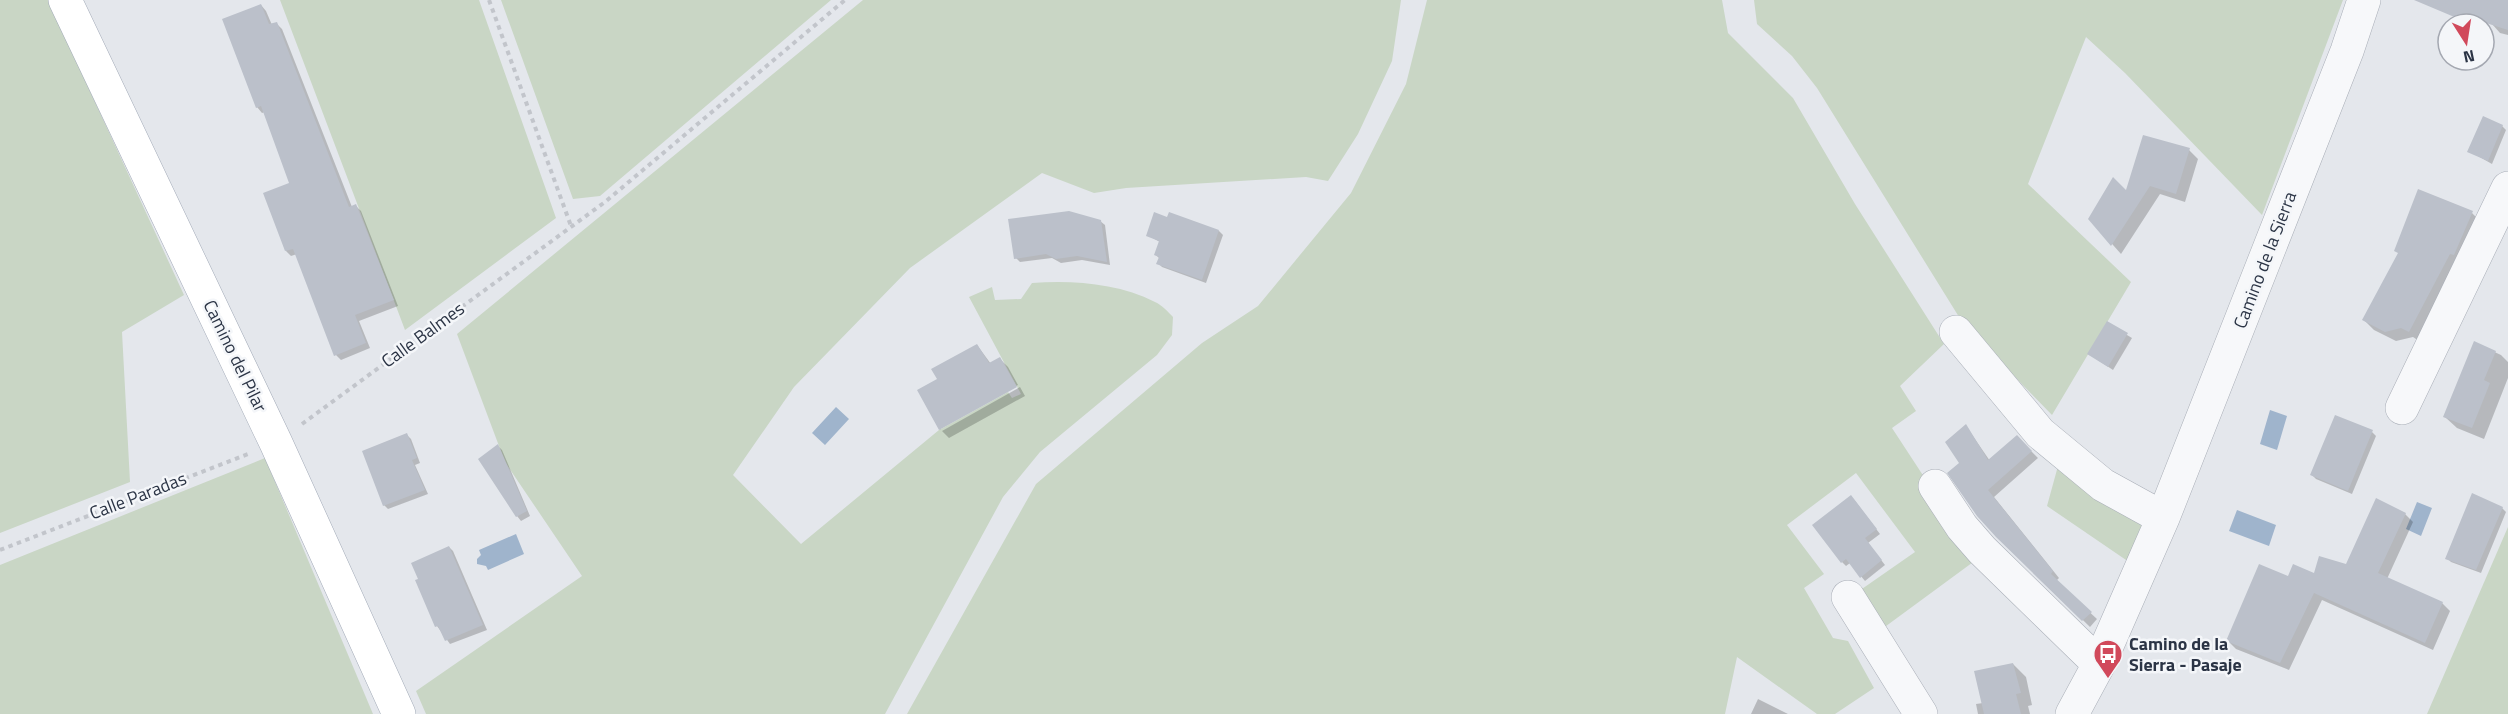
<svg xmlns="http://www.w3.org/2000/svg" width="2508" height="714" font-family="'Titillium Web',sans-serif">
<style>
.green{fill:#c9d6c5}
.water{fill:#9fb4cc}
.shadow{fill:#0003}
.building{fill:#bbc0ca}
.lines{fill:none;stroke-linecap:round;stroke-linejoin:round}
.minor-casing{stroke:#a9aeb7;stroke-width:34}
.major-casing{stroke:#a3abb8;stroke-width:34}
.path{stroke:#c2c5cb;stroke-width:4;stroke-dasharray:4.5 4.5;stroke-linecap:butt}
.minor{stroke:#f7f8fa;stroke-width:33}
.major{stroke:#fff;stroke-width:33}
.labels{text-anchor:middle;stroke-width:5;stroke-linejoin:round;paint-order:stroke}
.street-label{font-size:18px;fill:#2b3445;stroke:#f4f6f9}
.poi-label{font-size:18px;font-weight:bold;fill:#2b3445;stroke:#f4f6f9;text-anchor:start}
</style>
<rect width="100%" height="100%" fill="#e4e7ec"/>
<path class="green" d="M0,0H48L184,295L122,332L130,482L0,533Z
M280,0H479L556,218L405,330Z
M501,0H831L600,196L573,199Z
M863,0H1401L1392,61L1358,134L1328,181L1306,177L1126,188L1094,193L1042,173L910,268L794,387L733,475L801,544L939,430L1008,392L1012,398L1021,394L969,297L992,287L995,300L1021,299L1032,283C1072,280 1118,283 1155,302C1162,305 1168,312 1173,317L1172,335L1157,355L1040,452L1003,497L885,714H426L416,691L582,576L505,462L457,334Z
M1427,0H1722L1728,33L1793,98L1855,204L1944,344L1900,386L1916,411L1892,428L1928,483L1980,557L1882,629L1859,591L1915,552L1856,473L1787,525L1824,574L1804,588L1833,638L1848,641L1874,688L1835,714H1817L1737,657L1725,714H907L1036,484L1202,343L1258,306L1351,193L1406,84Z
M1754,0H2343L2262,215L2125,73L2086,37L2028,184L2131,282L2052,415L1964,325L1817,88L1792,56L1757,24Z
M265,458L373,714H0V565Z
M2058,466L2147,523L2129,562L2047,506Z
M2508,527V714H2427Z"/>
<path class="water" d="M836,407L849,419L825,445L812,433Z
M2270,410L2287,416L2277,450L2260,444Z
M2417,502L2432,508L2421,536L2406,529Z
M2237,510L2276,525L2269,546L2229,531Z
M516,534L524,554L488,570L486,566L477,564V559L481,555L479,550Z"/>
<path class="shadow" d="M2499,0H2508V35L2500,33L2492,24Z
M261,5L266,11L272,25L277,24L282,29L352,207L356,206L361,211L398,306L359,321L370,348L341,360L336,355L297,254L291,256L286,251L291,184L265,112L262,113L257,107Z
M2502,126L2506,130L2492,164L2469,151Z
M2189,150L2198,159L2185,202L2160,194L2121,254L2090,219Z
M2472,213L2482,223L2419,341L2413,337L2396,341L2374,330L2364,320L2399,254Z
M1100,221L1105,225L1110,265L1082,260L1061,263L1052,258L1020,262L1016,258Z
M1219,231L1223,235L1206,283L1162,267L1158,263L1160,259L1155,254L1160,242L1147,235Z
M2107,323L2132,338L2113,370L2089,354Z
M2475,343L2501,355L2508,362V378L2484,439L2457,428L2445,417Z
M977,345L991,364L1000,359L1008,367L1018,385L941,428V430L919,390L939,380Z
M1020,387L1025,396L949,438L942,431Z
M1966,426L1990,461L2017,437L2038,458L1994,497L2059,578L2056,581L2097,619L2090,627L1998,537L1961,463Z
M2372,432L2376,436L2352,494L2316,479L2312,475Z
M407,435L411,439L420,463L415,465L428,494L388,509L384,505Z
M498,446L502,450L530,516L521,521L517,516Z
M1855,501L1880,534L1868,543L1885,565L1865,581L1850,563L1846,566L1842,562Z
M2502,508L2506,512L2481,573L2451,562L2447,558Z
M2405,514L2413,522L2387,579L2442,603L2450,611L2433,650L2322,600L2289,670L2236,649L2228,641L2289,578L2315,575L2347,565Z
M449,547L453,551L487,630L450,644L437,626Z
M2013,664L2026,677L2032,705L2028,706L2030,714H1978L1976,704L1983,703Z
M1758,699L1788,714H1751Z"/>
<path class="building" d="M2414,0H2508V30L2486,23L2484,26V24H2471Z
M261,4L269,24L277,22L349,207L356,204L394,300L355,315L366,343L334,356L293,249L285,251L263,193L289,183L261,106L256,108L222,19Z
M2483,116L2503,125L2488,161L2467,152Z
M2143,135L2190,148L2176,194L2150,186L2111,246L2088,219L2113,177L2126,190Z
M2418,189L2473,211L2454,255L2450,254L2409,332L2401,328L2385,332L2362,320L2398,253L2394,251Z
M1069,211L1101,220L1107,262L1077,256L1056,259L1046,254L1014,259L1008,219Z
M1154,212L1167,217L1169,212L1219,230L1202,280L1156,264L1159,257L1154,255L1159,241L1146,236Z
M2107,321L2128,333L2108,367L2087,354Z
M2474,341L2496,351L2484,380L2490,383L2472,428L2443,417Z
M977,344L989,363L1000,357L1017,387L939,430L917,390L937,379L931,369Z
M2335,415L2373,430L2348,491L2310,475Z
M1966,424L1988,460L2017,435L2032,451L1988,490L2053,571L2051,574L2092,612L2082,621L1996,537L1977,516L1947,473L1959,463L1945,442Z
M407,433L417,458L412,460L425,490L383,506L362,451Z
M498,444L527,511L516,517L478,459Z
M2472,493L2503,507L2476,570L2445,559Z
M1851,495L1877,529L1865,538L1882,560L1860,578L1846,559L1841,563L1812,525Z
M2376,498L2406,513L2378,573L2443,602L2425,643L2314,593L2280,663L2226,641L2259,564L2288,576L2293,564L2314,573L2319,556L2346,564Z
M449,546L483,625L445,641L438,626L435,627L415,580L418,579L411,563Z
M2013,663L2021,693L2016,694L2021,714H1984L1974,671Z"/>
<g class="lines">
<g class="minor-casing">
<path id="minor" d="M1956,332L2040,433L2103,485L2163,518
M2402,408L2508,188
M1935,486L1962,527L1982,550L2099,664
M1848,597L1921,714
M2072,714L2099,664L2163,518L2347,51L2364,0"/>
</g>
<g class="major-casing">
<path id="major" d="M65,0L276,443L399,714"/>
</g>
<path class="path" d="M489,0L571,226
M302,424L605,202L845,0
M0,550L248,454"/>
<use href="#minor" class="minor"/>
<use href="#major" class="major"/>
</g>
<defs>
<g id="bus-pin" transform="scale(1.5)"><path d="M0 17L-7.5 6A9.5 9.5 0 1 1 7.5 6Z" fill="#d1495b" stroke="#f4f6f9"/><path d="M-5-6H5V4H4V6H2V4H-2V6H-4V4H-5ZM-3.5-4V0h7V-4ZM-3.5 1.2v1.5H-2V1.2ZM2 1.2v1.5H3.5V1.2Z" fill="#fff"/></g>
</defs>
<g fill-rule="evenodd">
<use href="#bus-pin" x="2108" y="654"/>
</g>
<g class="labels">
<g class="street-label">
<text transform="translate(2265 260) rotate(-69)" y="6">Camino de la Sierra</text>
<text transform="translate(423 335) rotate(-36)" y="6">Calle Balmes</text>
<text transform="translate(235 356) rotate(64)" y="6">Camino del Pilar</text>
<text transform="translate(138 496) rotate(-21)" y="6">Calle Paradas</text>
</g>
<g class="poi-label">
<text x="2129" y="650">Camino de la<tspan x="2129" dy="21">Sierra - Pasaje</tspan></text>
</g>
</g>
<g transform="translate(2466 42) rotate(168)"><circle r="28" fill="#f4f6f9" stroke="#a4a8b1" stroke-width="1.5"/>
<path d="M0-4.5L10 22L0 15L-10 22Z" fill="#d1495b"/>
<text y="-9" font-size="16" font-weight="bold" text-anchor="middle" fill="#2b3445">N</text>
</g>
</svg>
